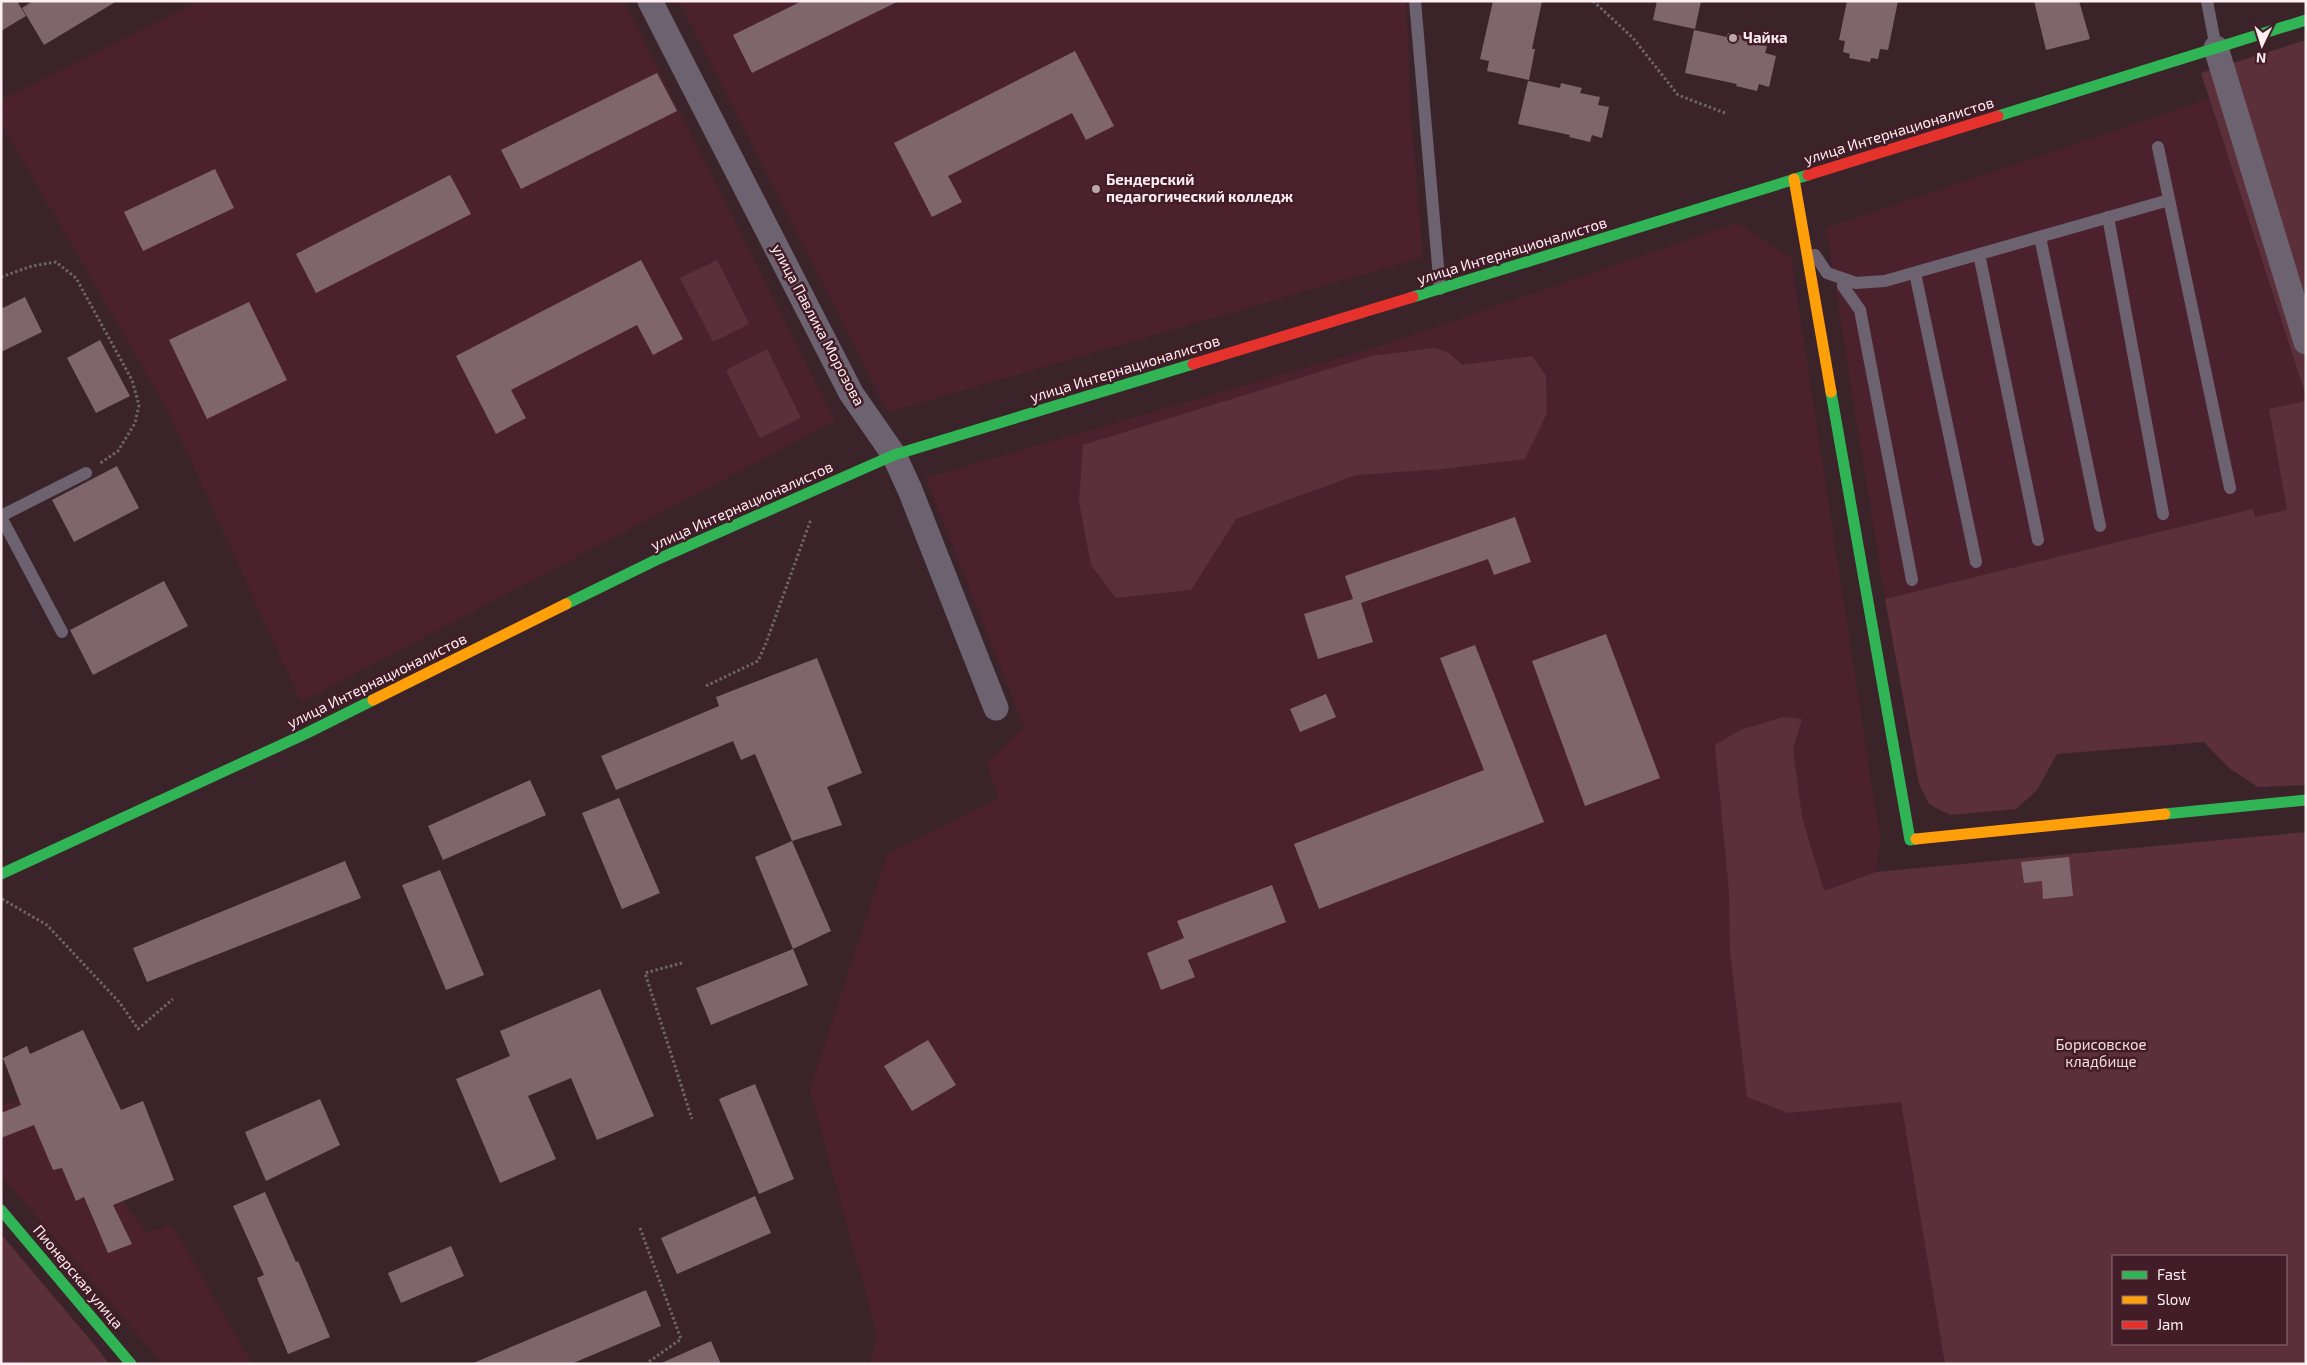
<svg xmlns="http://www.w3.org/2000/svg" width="2307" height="1365" font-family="'Exo 2',sans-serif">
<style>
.built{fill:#4c212e}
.green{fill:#5b303b;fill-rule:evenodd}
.building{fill:#7f666d}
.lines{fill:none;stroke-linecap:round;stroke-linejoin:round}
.path{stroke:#6f636c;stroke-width:3;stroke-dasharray:2.5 2.5;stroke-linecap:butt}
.lane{stroke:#6d6270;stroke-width:12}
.street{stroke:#6d6270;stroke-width:25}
.fast{stroke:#30b455;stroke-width:11}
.slow{stroke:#ff9f0a;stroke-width:11}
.jam{stroke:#e5322d;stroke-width:11}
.poi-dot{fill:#baa7ac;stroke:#421c27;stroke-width:2}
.labels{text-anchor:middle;stroke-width:5;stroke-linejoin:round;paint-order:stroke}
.poi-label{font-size:15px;font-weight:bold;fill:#ffeef2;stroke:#421c27;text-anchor:start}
.street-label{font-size:15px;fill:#ffeef2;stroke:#421c27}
.park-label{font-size:15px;fill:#f5dde2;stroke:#421c27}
</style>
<rect width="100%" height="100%" fill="#3a242a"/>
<path class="built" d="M199,1H624L835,421L301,702L169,412L1,123V100Z
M679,1H1406L1411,121L1423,257L888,412Z
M2209,99L2306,396V401L2269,409L2288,510L2255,517L2253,509L1885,599L1826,228Z
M1737,223L1791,258L1880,839L1876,872L1880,972L1945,1364H870L877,1334L810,1090L887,855L999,798L987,764L1024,726L926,478L1387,344Z
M44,1090L146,1233L172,1225L252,1364H163L1,1175V1106Z"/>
<path class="green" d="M2306,40V396L2201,73Z
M717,260L749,324L713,342L680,278Z
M1435,348L1449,353L1462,365L1532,356L1546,376L1547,413L1525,459L1443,469L1356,475L1236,519L1191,590L1116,598L1091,565L1079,502L1083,445L1371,356Z
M767,349L801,418L760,438L726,370Z
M2306,401V785L2258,787L2229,768L2204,742L2057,754L2037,790L2016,809L1950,815L1929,804L1919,784L1885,599L2253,509L2255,517L2287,510L2269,409Z
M1783,717L1802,719L1793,749L1802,817L1824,891L1876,872L2306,832V1364H1945L1901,1102L1788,1113L1747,1097L1730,952L1729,891L1715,745L1740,730ZM2113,1256H2286V1344H2113Z
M1,1234L97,1348L109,1364H1Z"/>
<path class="building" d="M1,1H17L26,16L1,31Z
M33,1H117L44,45L22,8Z
M802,1H899L752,73L733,35Z
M1493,1H1542L1532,49H1535L1529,80L1487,71L1489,61L1480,59Z
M1657,1H1701L1695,29L1653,20Z
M1847,1H1898L1888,50L1880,49L1878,59L1871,58L1870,62L1849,58L1850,54L1843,52L1845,41L1839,40Z
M2034,1H2079L2090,39L2046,50Z
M1694,30L1727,37L1728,33L1748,37L1747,42L1767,46L1765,53L1776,56L1769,87L1759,84L1757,91L1736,86L1737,84L1685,73Z
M1075,51L1114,126L1086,140L1072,113L948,176L962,202L932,217L894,143Z
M657,73L677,111L521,189L501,150Z
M1528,81L1560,88L1561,83L1582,88L1580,93L1600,97L1598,105L1609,107L1602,138L1592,135L1590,142L1569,137L1570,135L1518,124Z
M215,169L234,208L143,251L124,212Z
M450,175L471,214L316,293L296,254Z
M641,260L683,339L653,355L637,325L511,390L526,418L496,434L456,356Z
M25,297L42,332L1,352V309Z
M249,302L287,380L207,419L169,340Z
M100,340L130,396L96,413L67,358Z
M117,466L139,508L74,542L52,500Z
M1515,517L1531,562L1494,575L1488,559L1361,603L1373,642L1318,659L1304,614L1353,599L1345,576Z
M164,581L188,626L93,675L70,630Z
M1606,634L1660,778L1585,806L1532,661Z
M1475,645L1544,822L1319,909L1294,844L1484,770L1440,658Z
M817,658L862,773L827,787L842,825L792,841L755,754L741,760L733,741L616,790L601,756L719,706L716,697Z
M1326,694L1336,717L1300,732L1290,709Z
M530,780L546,815L443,860L428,826Z
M619,798L660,893L622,909L582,813Z
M792,841L831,931L793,949L755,857Z
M2069,857L2073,896L2043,899L2042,881L2024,883L2021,862Z
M345,861L361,898L147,982L133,948Z
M440,870L484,975L446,990L402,885Z
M1272,885L1286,922L1188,960L1195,977L1161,990L1147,953L1184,938L1177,921Z
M793,949L808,985L711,1025L696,988Z
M600,989L654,1116L597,1140L571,1078L528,1096L556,1159L500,1183L456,1079L510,1056L500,1031Z
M83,1030L121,1110L143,1101L174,1180L113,1205L132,1244L108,1253L84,1197L76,1201L62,1168L53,1170L34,1125L1,1138V1113L21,1105L3,1058L27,1046L30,1054Z
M928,1040L956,1085L912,1111L884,1066Z
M755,1084L794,1179L759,1194L719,1099Z
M320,1099L340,1145L266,1181L245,1132Z
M265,1192L296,1262L298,1261L330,1337L288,1354L257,1278L264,1275L233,1206Z
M755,1196L771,1233L677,1274L661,1238Z
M451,1246L464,1276L401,1303L388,1273Z
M646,1290L661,1326L571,1364H471Z
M711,1341L721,1364H659Z"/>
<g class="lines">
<path class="path" d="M1593,1L1633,38L1678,95L1725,113
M1,277L32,266L56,262L76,278L132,380L139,405L135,423L118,451L99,464
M706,686L758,661L766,643L811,519
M2,899L47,925L120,1003L138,1029L173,999
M682,963L645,973L692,1119
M640,1228L681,1339L647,1363"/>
<path class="lane" d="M1415,1L1440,289
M2207,1L2216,48
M2158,147L2230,488
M2108,217L2163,514
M2040,237L2100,526
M1979,254L2038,540
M1815,255L1827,273L1856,283L1885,281L2169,200
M1915,273L1976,562
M1844,279L1843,286L1860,310L1912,580
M1,516L86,473
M1,517L62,632"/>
<path class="street" d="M650,1L851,393L894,455L910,490L996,708
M2216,48L2306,342"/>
<path class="fast" d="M1998,116L2306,20
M1413,297L1808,175
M1831,392L1910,840L1916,839
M566,604L656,560L894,455L1193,364
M2165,814L2306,800
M1,874L305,734L373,700
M1,1210L131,1364"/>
<path class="slow" d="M1794,179L1831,392
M373,700L566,604
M1916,839L2165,814"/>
<path class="jam" d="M1808,175L1998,116
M1193,364L1413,297"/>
</g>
<g class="poi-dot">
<circle cx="1733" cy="38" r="5"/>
<circle cx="1096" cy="189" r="5"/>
</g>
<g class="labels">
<g class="poi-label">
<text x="1743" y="43">Чайка</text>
<text x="1106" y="185">Бендерский<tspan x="1106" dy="17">педагогический колледж</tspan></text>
</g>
<g class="street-label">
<text transform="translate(1899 131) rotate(-17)" y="5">улица Интернационалистов</text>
<text transform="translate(1512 251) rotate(-17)" y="5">улица Интернационалистов</text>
<text transform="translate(818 325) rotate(62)" y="5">улица Павлика Морозова</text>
<text transform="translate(1125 369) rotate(-17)" y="5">улица Интернационалистов</text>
<text transform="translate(742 506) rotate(-24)" y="5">улица Интернационалистов</text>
<text transform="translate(377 681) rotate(-26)" y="5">улица Интернационалистов</text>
<text transform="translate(78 1277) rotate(50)" y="5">Пионерская улица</text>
</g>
<g class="park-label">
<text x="2101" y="1050">Борисовское<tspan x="2101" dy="17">кладбище</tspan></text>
</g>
</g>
<rect width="2307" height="1365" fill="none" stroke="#ffeef2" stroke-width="5"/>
<rect x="2112" y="1255" width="175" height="90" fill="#421c27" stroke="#8e7078"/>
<rect x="2122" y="1271" width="25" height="8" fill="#30b455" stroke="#8e7078"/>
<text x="2157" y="1280" font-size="15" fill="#ffeef2">Fast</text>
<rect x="2122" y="1296" width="25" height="8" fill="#ff9f0a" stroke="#8e7078"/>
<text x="2157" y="1305" font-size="15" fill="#ffeef2">Slow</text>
<rect x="2122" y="1321" width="25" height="8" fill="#e5322d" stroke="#8e7078"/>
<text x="2157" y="1330" font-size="15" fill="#ffeef2">Jam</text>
<g transform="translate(2262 45) rotate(184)" stroke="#421c27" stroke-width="4" paint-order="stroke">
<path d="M0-4L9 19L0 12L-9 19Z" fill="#ffeef2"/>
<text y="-8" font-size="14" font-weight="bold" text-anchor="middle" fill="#ffeef2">N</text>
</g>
</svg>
